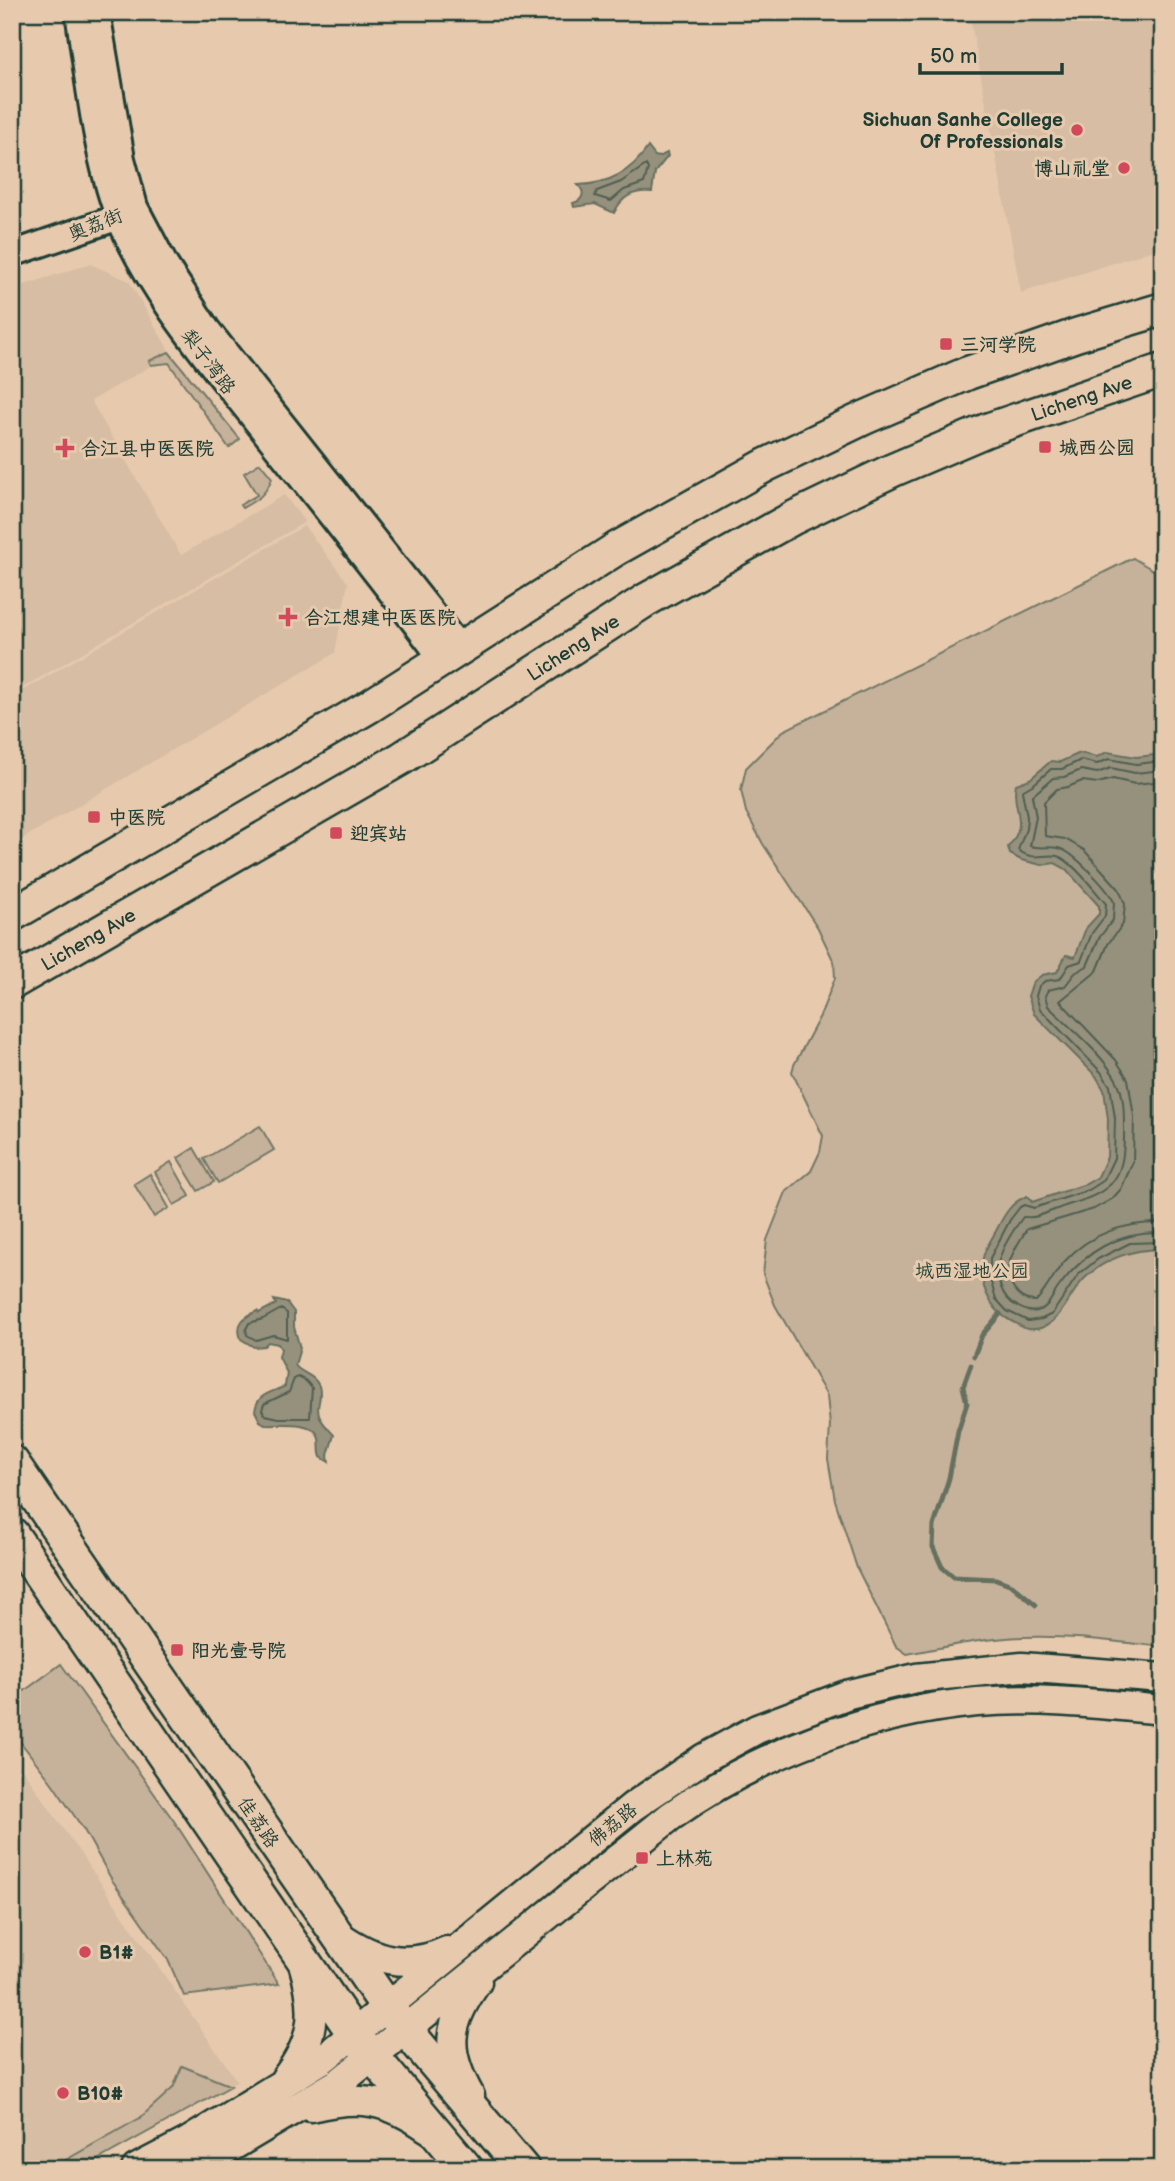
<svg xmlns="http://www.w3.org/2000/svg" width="1175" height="2181" font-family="'Balsamiq Sans','LXGW WenKai TC',sans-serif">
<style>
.built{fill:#d6bda3}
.green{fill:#c6b29a;stroke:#727867;stroke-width:2}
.water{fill:#96917c;stroke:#666f5f;stroke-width:2}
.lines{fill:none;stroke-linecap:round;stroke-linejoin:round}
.shore{stroke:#4f5f51;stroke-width:2}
.stream{stroke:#666f5f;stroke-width:5}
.tertiary-casing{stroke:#1f3d34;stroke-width:30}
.secondary-casing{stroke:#1f3d34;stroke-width:33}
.primary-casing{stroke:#1f3d34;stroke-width:37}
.tertiary{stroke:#e7caae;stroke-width:24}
.secondary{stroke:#e7caae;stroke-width:28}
.primary{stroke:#e7caae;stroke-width:32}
.poi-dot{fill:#d1495b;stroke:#e7caae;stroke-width:2.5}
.labels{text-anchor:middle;stroke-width:6;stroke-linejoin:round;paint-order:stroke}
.poi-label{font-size:19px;font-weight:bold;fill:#1f3d34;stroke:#e7caae;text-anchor:start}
.street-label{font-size:19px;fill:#1f3d34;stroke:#e7caae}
.park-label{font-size:19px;fill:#274339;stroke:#e7caae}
</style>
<rect width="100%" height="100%" fill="#e7caae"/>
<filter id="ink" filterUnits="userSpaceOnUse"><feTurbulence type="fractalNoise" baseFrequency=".0143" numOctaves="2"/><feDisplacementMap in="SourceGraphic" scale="14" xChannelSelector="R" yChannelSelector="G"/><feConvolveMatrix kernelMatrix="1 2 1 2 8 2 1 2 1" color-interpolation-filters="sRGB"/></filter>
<g filter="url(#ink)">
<path class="built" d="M969,12H1163V247L1021,293Z
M90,264L129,281L171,354L91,401L181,555L284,495L305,522L12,694V289Z
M304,526L348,583L335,653L12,845V697Z
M12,1754L237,2081L81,2169H12Z"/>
<path class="green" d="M169,352L240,439L229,448L169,363L151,365L149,361Z
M260,463L272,478C266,495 257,500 242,508L240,505L257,495L244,473Z
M1133,558L1163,576V1647C1117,1642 1070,1635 1023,1637C984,1638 945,1647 907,1654L896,1646L857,1568L835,1500L828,1459L830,1425L827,1396L775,1305L763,1274L767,1240L786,1192L811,1171L820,1152L823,1136L792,1072L794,1065L820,1016L835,978L834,962L818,928L763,844L746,812L741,790L746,768L783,731Z
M260,1126L274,1150L218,1183L204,1159Z
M194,1148L214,1182L198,1191L178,1158Z
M171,1162L190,1196L174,1205L155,1172Z
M150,1174L169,1208L154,1217L134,1184Z
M61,1664L174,1821L279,1984L184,1996L168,1960L112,1880L84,1830L52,1783L12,1731V1700Z
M182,2066L231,2086L81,2169H50L140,2118L173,2088Z"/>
<path class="water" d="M648,147L655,156L659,157L667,153L668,156L655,172L652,192C634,190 622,196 614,213L595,204L574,207L573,203C583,201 586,192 578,185C609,184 631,172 648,147Z
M1107,752L1136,757L1163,754V1249C1133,1249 1107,1257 1085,1278C1067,1295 1059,1333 1028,1329C1024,1329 1017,1324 1013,1322C990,1311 975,1280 984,1254C987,1246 992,1238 996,1231C1004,1215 1011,1202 1027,1196L1032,1202L1086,1184L1098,1177L1107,1157L1108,1119L1104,1090L1096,1076L1034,1014L1028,996L1033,982L1042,975L1057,972L1066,955L1075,957L1086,928L1099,914V906L1066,869L1055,863L1042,865L1021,860L1010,854L1008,847C1031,821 1010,808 1016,784L1030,779L1051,761L1060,762L1080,753L1097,757Z
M274,1300L287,1303L294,1312V1327L300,1348L295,1365C301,1374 314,1374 319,1386C321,1392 320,1396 319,1402C315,1417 325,1425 334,1435L328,1455L329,1462L321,1457C318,1450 321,1442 318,1435C310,1420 279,1425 265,1424L260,1421L255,1411C257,1393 272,1393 285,1386L287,1373L279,1357L281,1349L278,1344L268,1342L264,1346L254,1347L241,1339C235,1323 244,1317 257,1311L259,1313L276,1304Z"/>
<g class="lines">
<path class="shore" d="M646,165L648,169L644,183L624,190L611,201L595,196L597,191L621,182Z
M1163,761L1136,764L1109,759L1097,764L1081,760L1062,769H1051L1034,784L1022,791L1027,817L1026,829L1018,850C1034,862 1043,853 1057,856C1071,859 1097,893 1106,904L1105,916L1092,933L1081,961L1069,965L1060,979L1045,981L1039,986L1036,996L1040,1009L1101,1072L1110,1086L1115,1118L1114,1158L1103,1181L1089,1190L1034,1208L1024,1205L1020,1207L1010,1220L990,1258V1279L996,1299L1007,1311L1028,1321L1042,1319L1052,1314L1078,1275L1098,1259L1130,1243L1163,1242
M1163,770L1135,773L1111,768L1097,773L1081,770L1064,777L1053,778L1032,796L1036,817L1030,846C1040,849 1048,846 1058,848C1072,850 1108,889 1114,902L1113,920L1099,938L1087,966L1075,973L1065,986L1048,990L1045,996L1048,1006C1070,1028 1103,1054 1117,1081C1124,1094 1124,1113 1124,1128C1125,1178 1115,1191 1068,1205C1058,1208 1048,1213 1038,1216C1033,1218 1028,1217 1023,1217C1014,1229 1003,1246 999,1260C994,1276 1002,1299 1017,1306C1024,1310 1030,1313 1037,1311C1049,1308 1052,1296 1058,1288C1085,1251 1117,1232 1163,1233
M1163,781L1135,784L1113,779L1098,783L1082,781L1068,787L1057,789L1044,802L1045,836L1065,839L1084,850L1119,889L1125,904L1123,924L1108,944L1097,971L1060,1001L1116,1060L1128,1079L1134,1117L1133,1162L1121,1189L1112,1199L1094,1209L1027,1229C1021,1239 1011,1253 1009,1265C1006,1282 1017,1302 1036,1301C1047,1290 1054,1273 1065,1261C1090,1233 1126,1222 1163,1223
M281,1309L287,1313V1339L273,1335L256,1340L247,1335L246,1329L249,1323L263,1319Z
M298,1377L306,1381L312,1388L310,1418H279L265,1415L262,1410L264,1404L289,1392L294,1379Z"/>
<path class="stream" d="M974,1356L982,1335L1000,1314
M971,1365L963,1387L967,1403L958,1431L949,1478L934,1526L933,1547L942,1567L954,1577L996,1579L1012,1585L1036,1605"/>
<g class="tertiary-casing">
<path id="tertiary" d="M78,12C88,77 95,154 118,215C148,290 207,359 256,421C319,500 382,579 442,659
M97,12L122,159L135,207L166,266L207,329L460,648
M12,254L119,217L132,209"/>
</g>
<g class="secondary-casing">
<path id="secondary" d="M338,1935C374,1960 406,1970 447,1951
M285,2079C316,2039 317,2010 303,1963
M470,2096C444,2050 447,2024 477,1982
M311,2107C359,2095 387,2099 428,2128
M136,2169L186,2143L324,2058L632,1807L704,1758L757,1729L849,1694L916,1678L1022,1667L1163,1678
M194,2169L340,2082L671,1816C760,1753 868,1712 977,1702C1039,1697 1101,1704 1163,1710"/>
</g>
<g class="primary-casing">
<g id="primary">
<path d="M12,915L370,706L616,549L766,465L864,418L968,373L1076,335L1163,309"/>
<path id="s1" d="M12,983L402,758L646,600L793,518L893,470L987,430L1163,370"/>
<path d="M12,1462L387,2007L523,2169"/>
<path d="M12,1534L354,2034L467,2169"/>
</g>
</g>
<use href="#tertiary" class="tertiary"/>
<use href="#secondary" class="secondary"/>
<use href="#primary" class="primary"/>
</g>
</g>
<g class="poi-dot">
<circle cx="1077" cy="130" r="7"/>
<circle cx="1124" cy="168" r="7"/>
<rect x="939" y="337" width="14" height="14" rx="3.5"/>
<rect x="1038" y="440" width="14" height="14" rx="3.5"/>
<path d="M61.5 437.5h7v7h7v7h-7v7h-7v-7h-7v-7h7z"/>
<path d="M284.5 606.5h7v7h7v7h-7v7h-7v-7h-7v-7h7z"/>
<rect x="87" y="810" width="14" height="14" rx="3.5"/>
<rect x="329" y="826" width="14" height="14" rx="3.5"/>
<rect x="170" y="1643" width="14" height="14" rx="3.5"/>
<rect x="635" y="1851" width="14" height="14" rx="3.5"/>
<circle cx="85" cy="1952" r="7"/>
<circle cx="63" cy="2093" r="7"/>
</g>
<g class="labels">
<g class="poi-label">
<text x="1063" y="126" text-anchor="end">Sichuan Sanhe College<tspan x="1063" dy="22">Of Professionals</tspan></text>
<text x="1110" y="175" text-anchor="end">博山礼堂</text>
<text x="960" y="351">三河学院</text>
<text x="1059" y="454">城西公园</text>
<text x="81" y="455">合江县中医医院</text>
<text x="304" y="624">合江想建中医医院</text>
<text x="108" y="824">中医院</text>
<text x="350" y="840">迎宾站</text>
<text x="191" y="1657">阳光壹号院</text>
<text x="656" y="1865">上林苑</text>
<text x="99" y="1959">B1#</text>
<text x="77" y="2100">B10#</text>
</g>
<g class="street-label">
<text transform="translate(95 224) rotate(-22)" y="7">奥荔街</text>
<text transform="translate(209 361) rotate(53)" y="7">梨子湾路</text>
<text dy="7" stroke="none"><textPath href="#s1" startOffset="1222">Licheng Ave</textPath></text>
<text dy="7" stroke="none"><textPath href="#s1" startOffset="654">Licheng Ave</textPath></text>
<text dy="7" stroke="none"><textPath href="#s1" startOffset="88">Licheng Ave</textPath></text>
<text transform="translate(259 1822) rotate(56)" y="7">佳荔路</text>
<text transform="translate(612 1824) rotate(-39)" y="7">佛荔路</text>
</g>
<g class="park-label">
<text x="972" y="1277">城西湿地公园</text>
</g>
</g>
<rect width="1175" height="2181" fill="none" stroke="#e7caae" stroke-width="42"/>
<rect x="21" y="21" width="1133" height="2139" fill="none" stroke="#1f3d34" stroke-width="2.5" filter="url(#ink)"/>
<path d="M920 63v10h142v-10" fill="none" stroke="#1f3d34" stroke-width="3.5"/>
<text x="930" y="63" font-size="21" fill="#1f3d34" stroke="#e7caae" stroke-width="5" paint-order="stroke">50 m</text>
</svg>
